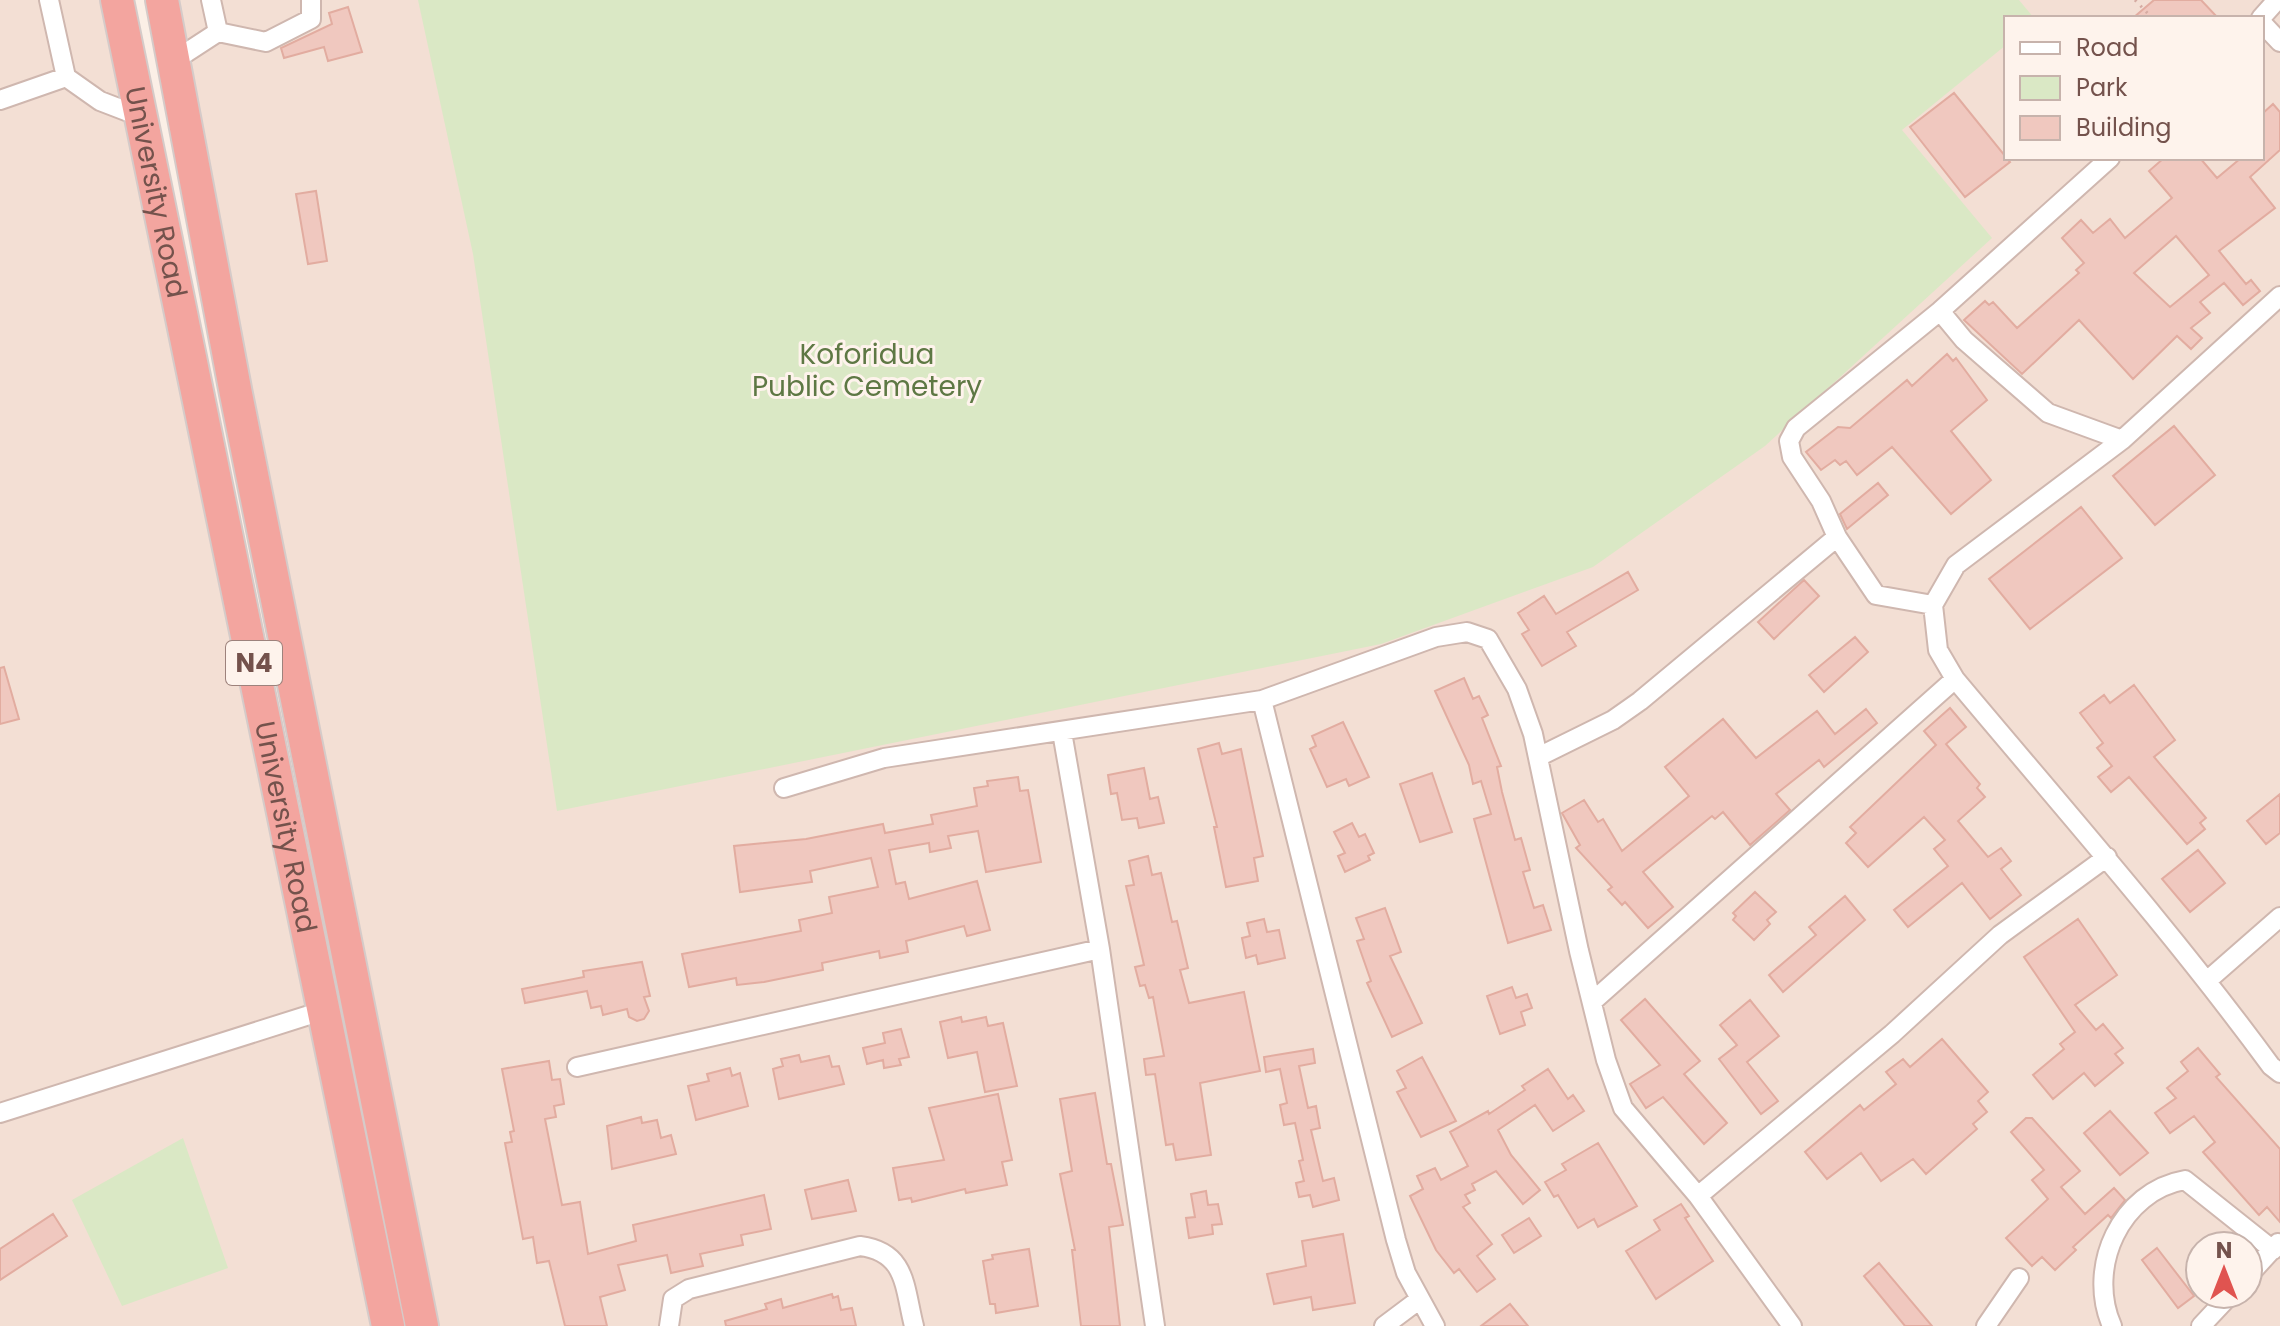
<svg xmlns="http://www.w3.org/2000/svg" width="2280" height="1326" font-family="Poppins,sans-serif">
<style>
.residential{fill:#f3dfd4;fill-rule:evenodd}
.green{fill:#dae8c5}
.building{fill:#f0c8bf;stroke:#e2aca0;stroke-width:2;fill-rule:evenodd}
.lines{fill:none;stroke-linecap:round;stroke-linejoin:round}
.street-casing{stroke:#cfb7af;stroke-width:22}
.highway-casing{stroke:#d5cbc9;stroke-width:36}
.path{stroke:#d5aba2;stroke-width:3;stroke-dasharray:2 6;stroke-linecap:butt}
.street{stroke:#fff;stroke-width:18}
.highway{stroke:#f3a59f;stroke-width:32}
.labels{text-anchor:middle;stroke-width:6;stroke-linejoin:round;paint-order:stroke}
.shield{fill:#fef3ec;stroke:#9d827c;stroke-width:2}
.shield-label{font-size:26px;font-weight:bold;fill:#74524c}
.street-label{font-size:28px;fill:#74524c;stroke:#fef3ec}
.park-label{font-size:28px;fill:#5e7844;stroke:#fef3ec}
</style>
<rect width="100%" height="100%" fill="#fbefe6"/>
<path class="residential" d="M0,0H101L375,1326H0Z
M176,0H2280V1326H436ZM2006,18H2262V158H2006ZM2200,1246H2248V1294H2200Z"/>
<path class="green" d="M418,0H2019L2034,18H2006V45L1902,130L1992,238L1765,446L1593,567L1381,644L557,811L473,254Z
M183,1138L228,1268L122,1306L72,1200Z"/>
<path class="building" d="M2154,0H2201L2218,18H2133Z
M348,7L362,52L328,61L324,47L284,58L281,48L332,24L329,13Z
M1954,93L2010,162L1965,197L1910,127Z
M2273,104L2280,112V150L2250,177L2275,208L2219,251L2246,284L2251,280L2260,291L2243,305L2224,283L2200,302L2210,313L2191,328L2202,338L2191,349L2177,336L2133,379L2079,320L2022,374L1964,320L1985,301L1989,305L1993,302L2017,328L2079,273L2076,270L2084,263L2062,238L2081,220L2093,233L2110,219L2125,238L2172,198L2149,171L2164,158H2200L2217,178L2241,158H2262V114ZM2176,236L2209,275L2170,307L2134,273Z
M316,191L327,261L308,264L296,194Z
M1947,354L1953,361L1956,358L1987,400L1951,431L1991,480L1951,514L1892,447L1857,475L1846,461L1840,465L1835,460L1821,470L1806,452L1838,427L1850,428L1907,380L1912,386Z
M2174,426L2215,475L2155,525L2113,476Z
M1878,483L1888,495L1847,529L1840,514Z
M2081,507L2122,558L2030,629L1989,579Z
M1628,572L1638,590L1567,632L1576,646L1542,666L1522,634L1529,630L1518,613L1544,596L1556,614Z
M1804,580L1819,596L1774,639L1758,622Z
M1855,637L1868,652L1824,692L1809,675Z
M4,667L19,719L0,724V668Z
M1464,678L1473,699L1479,696L1488,715L1482,718L1501,766L1497,767L1502,792L1515,840L1521,838L1530,870L1523,872L1534,908L1543,905L1551,930L1508,943L1474,819L1491,814L1481,781L1473,784L1469,765L1435,691Z
M2134,685L2175,740L2154,757L2206,818L2200,823L2205,829L2187,844L2129,777L2111,792L2098,777L2112,766L2097,748L2103,743L2080,713L2104,695L2110,703Z
M1950,708L1966,727L1946,744L1980,784L1977,788L1985,797L1958,821L1988,857L2001,848L2011,861L2001,869L2021,895L1990,919L1962,883L1908,927L1894,910L1948,866L1934,849L1945,840L1924,817L1868,867L1846,843L1856,833L1850,827L1936,745L1924,731Z
M1866,709L1877,723L1824,767L1819,760L1776,794L1790,810L1750,845L1723,812L1715,819L1712,816L1643,872L1673,907L1648,928L1625,902L1622,905L1608,890L1612,887L1576,848L1580,845L1562,813L1584,800L1598,822L1603,819L1622,851L1689,796L1665,767L1723,719L1756,758L1817,711L1835,734Z
M1343,722L1369,777L1349,786L1346,779L1327,787L1310,749L1316,746L1312,736Z
M1219,743L1222,754L1241,749L1263,856L1254,858L1258,881L1226,887L1214,827H1217L1198,749Z
M1144,768L1150,799L1158,797L1164,823L1139,828L1137,818L1122,820L1117,793L1111,794L1108,775Z
M1432,773L1452,832L1420,842L1400,784Z
M1018,777L1020,791L1028,790L1041,862L986,872L978,831L948,836L951,848L930,852L929,843L889,850L896,884L905,882L909,899L977,881L990,930L967,936L964,926L906,941L908,952L880,958L879,951L822,963L823,970L764,982L737,985L736,978L689,987L682,954L801,931L799,920L832,913L829,897L878,887L871,858L810,871L812,882L740,892L734,846L806,839L883,824L885,833L933,824L931,815L977,806L974,788L988,786L987,781Z
M2280,794V833L2266,844L2247,821Z
M1352,823L1359,837L1365,834L1374,853L1368,856L1370,860L1345,872L1338,856L1345,853L1334,832Z
M2198,850L2225,883L2190,912L2162,879Z
M1148,856L1152,875L1161,873L1172,922L1177,921L1188,968L1180,970L1189,1003L1244,992L1260,1071L1200,1083L1211,1155L1176,1160L1173,1144L1166,1145L1155,1074L1146,1075L1144,1059L1164,1056L1153,997L1149,998L1145,985L1140,986L1135,967L1144,965L1126,886L1134,885L1129,861Z
M1755,892L1776,912L1767,920L1770,924L1754,940L1733,920L1736,916L1733,913Z
M1845,896L1865,920L1783,992L1769,975L1816,935L1809,927Z
M1385,908L1401,952L1390,956L1422,1023L1392,1037L1367,983L1371,981L1357,941L1364,939L1356,918Z
M1264,919L1267,932L1279,930L1285,958L1258,964L1256,955L1246,958L1242,938L1250,936L1247,923Z
M2078,919L2117,975L2075,1005L2096,1030L2103,1024L2123,1048L2115,1054L2123,1063L2095,1086L2084,1073L2053,1099L2033,1075L2064,1049L2060,1044L2075,1032L2024,957Z
M642,962L650,996L644,997L649,1011L644,1019L637,1021L629,1017L627,1009L603,1015L601,1006L591,1008L587,991L525,1003L522,989L584,977L583,971Z
M1512,987L1516,998L1527,994L1532,1008L1521,1012L1525,1025L1500,1034L1487,996Z
M1645,999L1700,1061L1684,1074L1727,1123L1704,1144L1663,1097L1646,1108L1630,1084L1660,1065L1621,1020Z
M1750,1000L1779,1036L1747,1062L1778,1101L1761,1114L1719,1059L1737,1045L1720,1025Z
M961,1017L962,1022L986,1017L988,1026L1003,1023L1017,1086L985,1092L977,1052L948,1058L940,1022Z
M901,1029L909,1057L899,1059L901,1065L884,1068L883,1060L867,1064L863,1048L885,1043L883,1033Z
M1942,1039L1988,1092L1978,1101L1987,1112L1973,1124L1977,1129L1926,1174L1913,1159L1881,1181L1861,1153L1827,1179L1805,1152L1860,1105L1864,1110L1896,1084L1886,1072L1903,1059L1910,1067Z
M2198,1048L2220,1074L2216,1077L2280,1149V1222L2267,1207L2259,1215L2203,1152L2215,1142L2194,1116L2170,1133L2155,1113L2176,1098L2167,1088L2188,1071L2181,1062Z
M1313,1049L1315,1063L1299,1066L1308,1108L1316,1106L1320,1128L1311,1130L1323,1181L1334,1178L1339,1200L1313,1207L1310,1195L1299,1197L1296,1183L1304,1181L1299,1161L1303,1160L1295,1123L1284,1125L1280,1105L1287,1103L1280,1069L1266,1072L1264,1057Z
M799,1055L801,1062L829,1056L832,1067L839,1066L844,1084L779,1099L773,1069L783,1066L781,1059Z
M1422,1057L1456,1121L1421,1137L1397,1092L1406,1088L1397,1071Z
M549,1061L552,1080L560,1079L564,1104L554,1106L556,1117L545,1119L562,1205L580,1202L588,1254L636,1241L633,1225L764,1195L771,1229L741,1235L743,1245L700,1254L703,1266L671,1273L667,1255L618,1265L625,1290L600,1297L607,1326H565L549,1261L537,1263L533,1237L523,1239L505,1143L512,1142L510,1132L514,1131L502,1069Z
M730,1068L732,1076L740,1073L748,1106L696,1120L688,1086L709,1081L707,1074Z
M1548,1069L1568,1099L1573,1095L1584,1111L1553,1131L1535,1105L1498,1130L1511,1155L1540,1190L1523,1204L1496,1171L1472,1184L1475,1190L1465,1195L1470,1203L1463,1207L1492,1244L1477,1256L1495,1279L1477,1292L1459,1269L1454,1273L1436,1250L1410,1196L1423,1189L1417,1176L1435,1168L1441,1180L1468,1166L1450,1132L1488,1111L1489,1114L1525,1090L1522,1086Z
M1095,1093L1107,1164H1111L1123,1225L1109,1227L1120,1326H1081L1072,1250H1075L1060,1174L1072,1171L1060,1099Z
M998,1094L1012,1160L1002,1162L1007,1185L966,1193L965,1189L912,1202L911,1198L899,1200L893,1168L944,1160L929,1108Z
M2110,1111L2148,1153L2120,1175L2084,1133Z
M641,1117L642,1123L657,1120L661,1138L671,1135L676,1154L612,1169L607,1126Z
M2026,1118H2032L2080,1171L2061,1187L2085,1214L2114,1188L2125,1200L2111,1218L2108,1215L2073,1247L2076,1250L2055,1270L2042,1257L2032,1266L2006,1238L2048,1199L2032,1180L2044,1170L2011,1132Z
M1598,1143L1637,1206L1598,1227L1594,1219L1578,1228L1558,1195L1554,1197L1545,1182L1566,1170L1562,1164Z
M848,1180L856,1211L812,1219L805,1190Z
M1206,1191L1208,1205L1218,1204L1222,1224L1212,1225L1213,1234L1189,1238L1186,1218L1195,1217L1191,1194Z
M1681,1204L1689,1216L1685,1218L1713,1261L1656,1299L1626,1251L1660,1230L1654,1220Z
M53,1214L67,1236L0,1280V1249Z
M1529,1218L1541,1236L1514,1253L1502,1235Z
M1343,1234L1355,1303L1313,1310L1311,1297L1274,1304L1267,1274L1306,1266L1302,1241Z
M2157,1248L2194,1296L2178,1308L2142,1260Z
M1029,1249L1038,1306L996,1313L995,1304H990L983,1261L993,1259L992,1255Z
M1879,1263L1932,1326H1905L1864,1276Z
M832,1294L833,1298L838,1296L841,1310L852,1308L856,1326H726L725,1321L767,1309L765,1304L781,1299L783,1308Z
M1510,1304L1528,1326H1481Z"/>
<g class="lines">
<g class="street-casing">
<path id="street" d="M49,0L66,77L100,101L139,116
M211,0L218,32
M2261,18L2277,0
M2262,23L2280,42
M175,60L218,32L266,42L311,19V0
M0,100L66,77
M2280,296L2122,440L1956,565L1933,605L1938,650L1955,679C2062,807 2172,931 2271,1066L2280,1073
M1940,311L1964,340L2048,413L2122,440
M1933,605L1876,595L1837,537L1821,501L1792,457L1789,441L1796,428L1940,311L2110,158
M1262,700L1396,1240L1406,1273L1435,1326
M1062,732L1100,949L1155,1326
M1538,757L1613,720L1640,701L1837,537
M784,788L884,758L1262,700L1436,637L1467,632L1488,639L1517,689L1533,734L1579,951L1606,1060L1623,1108L1698,1196L1792,1326
M2208,980L2280,917
M1592,1002L1955,679
M577,1067L1100,949
M0,1113L325,1010
M1698,1196L1892,1034L2000,935L2107,857
M2248,1276L2278,1243
M669,1326L673,1299L689,1289L860,1246C907,1252 904,1287 914,1326
M1384,1326L1420,1299
M1986,1326L2019,1278
M2112,1326C2086,1267 2121,1191 2185,1180L2273,1250
M2201,1326L2231,1294"/>
</g>
<g class="highway-casing">
<g id="highway">
<path id="s1" d="M117,0L388,1326"/>
<path d="M162,0L236,394L422,1326"/>
</g>
</g>
<path class="path" d="M2135,0L2152,18"/>
<use href="#street" class="street"/>
<use href="#highway" class="highway"/>
</g>
<g class="labels">
<rect class="shield" x="226" y="641" width="56" height="44" rx="6"/>
<g class="shield-label">
<text x="254" y="672">N4</text>
</g>
<g class="street-label">
<text dy="10" stroke="none"><textPath href="#s1" startOffset="196">University Road</textPath></text>
<text dy="10" stroke="none"><textPath href="#s1" startOffset="844">University Road</textPath></text>
</g>
<g class="park-label">
<text x="867" y="364">Koforidua<tspan x="867" dy="32">Public Cemetery</tspan></text>
</g>
</g>
<rect x="2004" y="16" width="260" height="144" fill="#fef3ec" stroke="#c7b3ac" stroke-width="2"/>
<rect x="2020" y="42" width="40" height="12" fill="#ffffff" stroke="#c7b3ac" stroke-width="2"/>
<text x="2076" y="56" font-size="24" fill="#74524c">Road</text>
<rect x="2020" y="76" width="40" height="24" fill="#dae8c5" stroke="#c7b3ac" stroke-width="2"/>
<text x="2076" y="96" font-size="24" fill="#74524c">Park</text>
<rect x="2020" y="116" width="40" height="24" fill="#f0c8bf" stroke="#c7b3ac" stroke-width="2"/>
<text x="2076" y="136" font-size="24" fill="#74524c">Building</text>
<g transform="translate(2224 1270)"><circle r="38" fill="#fef3ec" stroke="#c7b3ac" stroke-width="2"/>
<path d="M0-6L14 30L0 20L-14 30Z" fill="#e05450"/>
<text y="-12" font-size="22" font-weight="bold" text-anchor="middle" fill="#74524c">N</text>
</g>
</svg>
